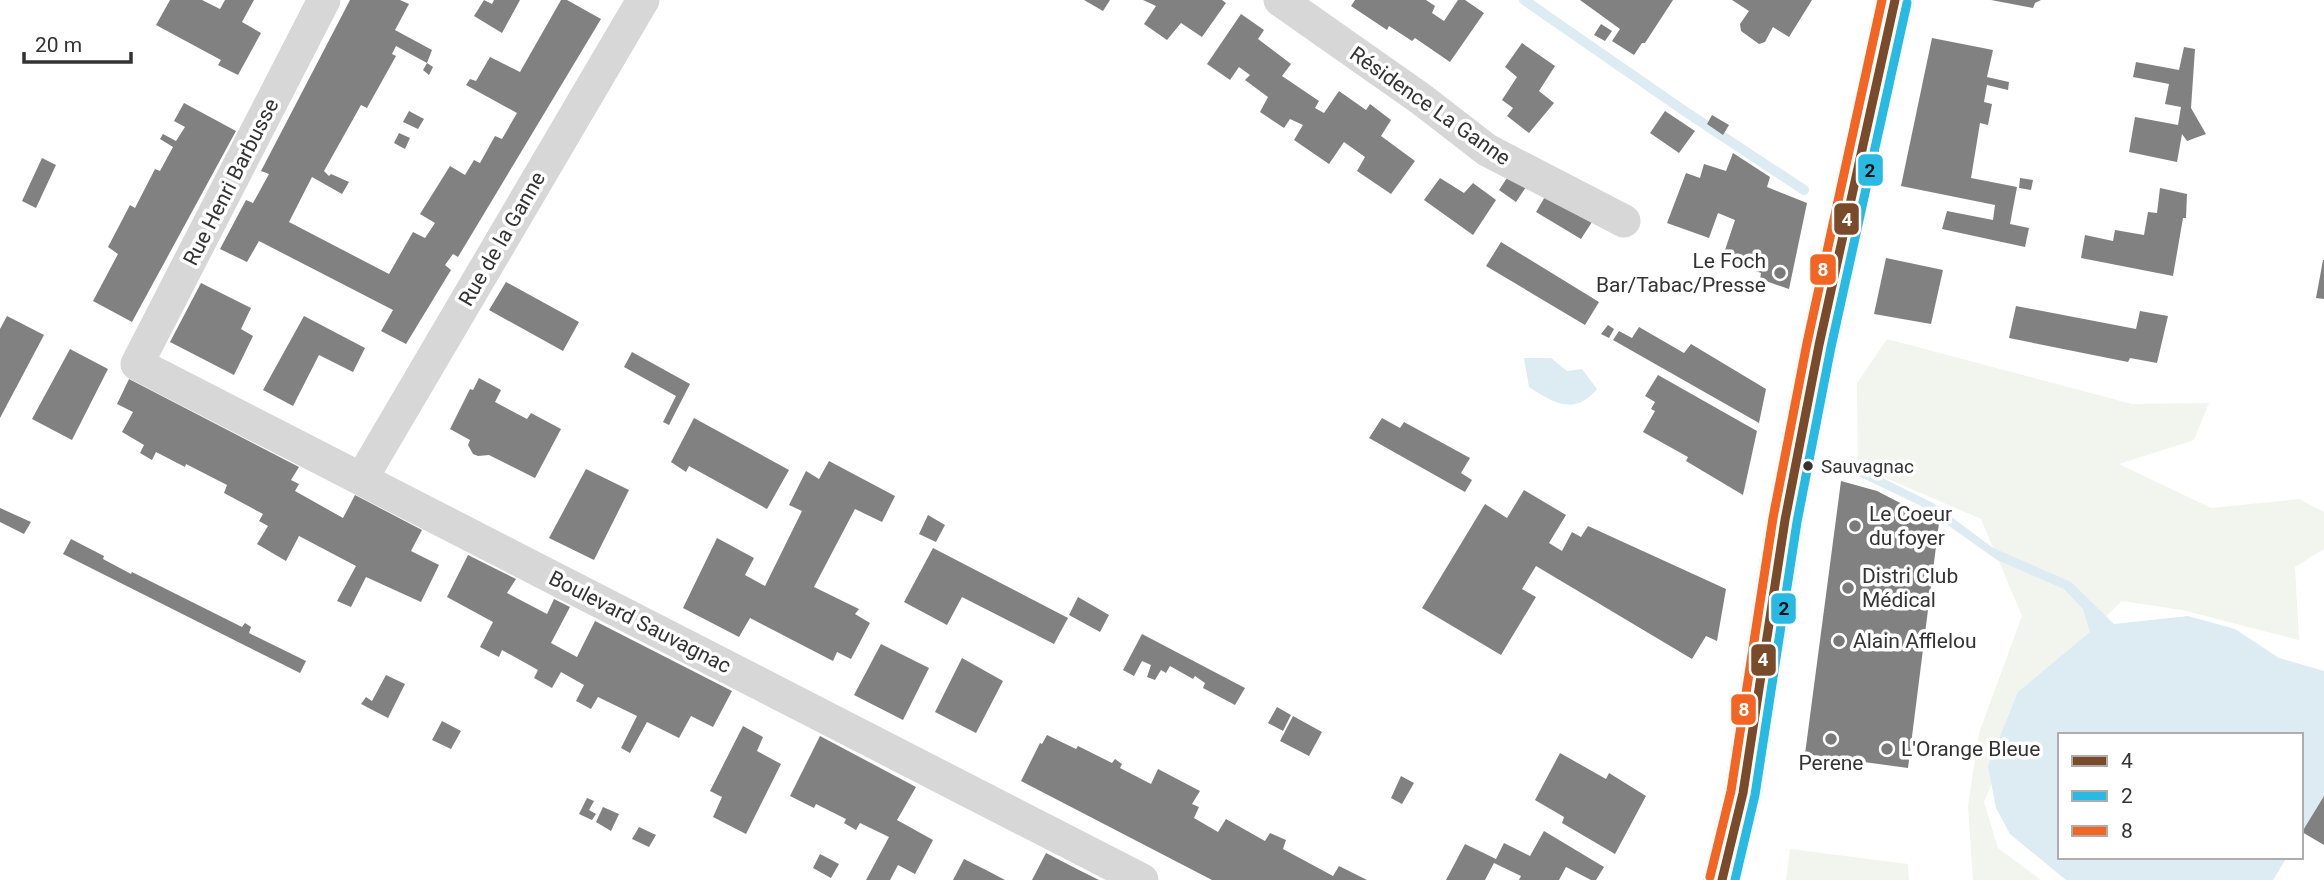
<svg xmlns="http://www.w3.org/2000/svg" width="2324" height="880" font-family="Roboto,sans-serif">
<style>
.green{fill:#f1f5ed}
.water{fill:#ddebf3}
.lines{fill:none;stroke-linecap:round;stroke-linejoin:round}
.stream{stroke:#ddebf3;stroke-width:10}
.building{fill:#818181}
.minor{stroke:#d7d7d7;stroke-width:33}
.primary{stroke:#cacaca;stroke-width:38}
.bus-1-casing{stroke:#fff;stroke-width:14}
.bus-2-casing{stroke:#fff;stroke-width:14}
.bus-3-casing{stroke:#fff;stroke-width:14}
.bus-1{stroke:#7a4b2a;stroke-width:9}
.bus-2{stroke:#28bae2;stroke-width:9}
.bus-3{stroke:#f26522;stroke-width:9}
.poi-dot{fill:#7a7a7a;stroke:#fff;stroke-width:2.5}
.bus-dot{fill:#333;stroke:#fff;stroke-width:2.5}
.labels{text-anchor:middle;stroke-width:7;stroke-linejoin:round;paint-order:stroke}
.bus-label{font-size:19px;fill:#333;stroke:#fff;text-anchor:start}
.street-label{font-size:21px;fill:#333;stroke:#fff}
.poi-label{font-size:21px;fill:#333;stroke:#fff;text-anchor:start}
.line-badge{stroke:#fff;stroke-width:2.5}
.badge-label{font-size:19px;text-anchor:middle;font-weight:bold;fill:#fff}
.pale-badge-label{font-size:19px;text-anchor:middle;font-weight:bold;fill:#111}
</style>
<rect width="100%" height="100%" fill="#fff"/>
<path class="green" d="M1887,339L2132,404L2209,403L2194,440L2119,464L2211,508L2299,499L2324,512V549L2295,567L2299,640L2182,610L2122,601L2031,690L1984,802L1998,848L2041,880H1973L1968,806L1979,733L2022,616L1981,519L1858,466L1857,383Z
M1790,849L1908,864L1909,880H1786Z"/>
<path class="water" d="M1524,358H1551L1567,371L1582,369L1597,389C1574,416 1554,403 1529,387Z
M1844,459L1933,503L1993,548L2071,582L2114,624L2188,616L2235,629L2279,658L2324,671V796L2301,834V735H2060V857H2287L2273,880H2066L2010,834L1996,808L1988,766L2018,692L2090,632L2083,609L2064,589L1997,560L1921,506L1842,468Z"/>
<g class="lines">
<path class="stream" d="M1524,0L1683,110L1804,190"/>
</g>
<path class="building" d="M170,0H202L220,9L225,0H254L242,22L261,33L238,75L218,65L221,60L156,25Z
M350,0H400L409,4L395,30L432,50L427,63L433,67L429,75L423,70L427,63L396,46L392,54L396,56L367,108L361,105L324,171L329,176L331,174L349,182L342,194L312,177L289,222L389,274L413,232L425,238L435,223L420,214L450,166L465,175L474,160L480,163L495,136L502,139L517,113L466,85L470,79L476,81L490,57L520,72L561,0H567L601,19L458,257L453,254L445,265L451,270L406,344L381,331L393,310L259,241L247,262L220,249L246,200L253,203L269,174L261,171Z
M484,0L492,4L494,0H520L502,33L474,16Z
M1084,0H1110L1103,11Z
M1143,0H1222L1226,3L1202,37L1181,23L1167,40L1144,24L1156,6Z
M1355,0H1426L1435,6L1432,13L1444,21L1458,0H1465L1484,13L1450,62L1415,38L1412,41L1389,26L1387,30L1351,6Z
M1580,0H1673L1645,43H1642L1634,55L1612,41L1620,29Z
M1732,0H1812L1789,37L1773,27L1765,42L1759,44L1741,31L1740,24L1749,11Z
M1991,0H2041L2035,3L2033,8Z
M1241,14L1264,30L1258,39L1291,64L1282,76L1319,101L1315,108L1324,113L1339,91L1366,110L1370,104L1391,120L1381,136L1415,161L1391,194L1357,171L1365,157L1344,142L1329,164L1294,140L1303,125L1290,119L1284,128L1260,112L1268,97L1245,80L1250,75L1239,67L1230,80L1207,64Z
M1601,24L1612,31L1605,41L1594,35Z
M1932,38L1993,50L1987,77L2009,82L2008,90L1987,85L1984,102L1992,104L1988,125L1980,123L1971,178L2017,187L2010,224L2029,228L2025,247L1942,229L1947,211L1993,220L1995,205L1901,186Z
M1522,43L1555,66L1539,91L1554,103L1529,133L1507,116L1513,108L1502,100L1517,77L1505,67Z
M2184,47L2195,49L2191,108L2206,134L2187,141L2182,134L2177,162L2129,152L2135,117L2178,125L2181,107L2165,104L2169,84L2133,77L2136,62L2179,70Z
M184,103L236,131L132,322L93,301L118,254L108,247L130,205L135,208L155,169L160,171L173,147L160,139L163,134L176,141L185,127L174,121Z
M409,111L424,119L418,129L403,122Z
M1665,111L1695,131L1679,153L1650,133Z
M1712,115L1729,125L1723,135L1707,124Z
M399,133L410,138L405,149L394,143Z
M1733,153L1770,177L1767,187L1807,203L1789,289L1760,279L1761,273L1725,259L1724,262L1722,259L1735,220L1718,213L1709,238L1667,223L1686,173L1700,178L1704,164L1726,171Z
M42,158L56,165L36,208L22,201Z
M1509,175L1526,187L1516,202L1499,190Z
M1440,178L1464,193L1473,183L1496,200L1473,235L1424,200Z
M2020,178L2033,180L2031,190L2019,188Z
M2160,188L2187,194L2186,218H2183L2173,276L2081,258L2085,235L2113,241L2115,230L2144,235L2148,212L2157,213Z
M1546,195L1592,222L1581,239L1536,212Z
M1501,242L1599,302L1585,325L1486,266Z
M1886,258L1943,270L1931,324L1874,314Z
M2323,260H2324V299L2316,298Z
M506,282L579,322L563,351L489,310Z
M201,283L251,308L241,329L253,336L234,375L170,342Z
M2016,306L2136,329L2140,311L2168,316L2157,363L2130,358L2128,362L2009,338Z
M7,316L44,335L0,418V329Z
M304,316L365,348L353,372L319,355L293,406L263,390Z
M1608,325L1614,329L1609,338L1601,334Z
M1639,327L1684,353L1691,344L1766,389L1759,423L1613,340L1619,331L1632,338Z
M70,349L108,369L72,440L32,419Z
M632,352L690,384L669,425L663,422L676,396L624,367Z
M1658,375L1757,431L1743,495L1686,461L1688,457L1643,432L1655,411L1651,409L1655,402L1645,396Z
M479,378L501,390L495,402L527,419L531,413L561,429L535,478L489,455L478,456L473,454L468,445L470,440L450,429L470,389L473,390Z
M129,379L299,467L291,480L299,484L295,491L343,518L355,495L422,530L411,551L439,565L421,602L366,577L351,607L337,601L356,566L299,536L286,561L257,544L268,526L259,521L263,514L224,493L227,485L186,464L185,467L156,452L152,460L140,453L144,445L122,432L133,412L117,404Z
M694,418L789,470L767,509L689,466L686,472L671,462Z
M1382,418L1400,428L1404,422L1470,458L1461,473L1472,480L1465,492L1369,438Z
M829,461L895,496L882,522L855,509L814,587L859,609L855,614L870,623L851,659L837,652L833,661L750,618L739,637L683,608L717,538L754,558L745,575L765,586L802,511L789,505L806,471L819,479Z
M586,469L629,490L594,560L549,538Z
M1841,481L1877,491L1939,523L1908,768L1805,754Z
M1524,490L1566,515L1549,543L1562,551L1572,532L1581,537L1588,526L1726,589L1717,641L1706,636L1692,659L1536,566L1522,589L1536,597L1501,655L1422,608L1485,504L1507,518Z
M0,508L31,522L24,534L0,522Z
M928,515L945,525L936,542L919,534Z
M71,539L104,556L103,559L131,574L132,572L242,627L245,623L251,627L249,633L306,661L300,673L63,554Z
M933,548L1068,618L1054,644L962,597L947,625L904,602Z
M468,555L516,579L507,593L547,614L554,599L570,607L551,643L577,657L595,621L732,691L713,727L691,716L679,738L647,722L630,753L621,748L637,716L598,697L591,709L576,701L584,685L561,672L552,688L534,678L538,670L502,650L499,657L480,647L493,622L447,597Z
M1078,597L1109,615L1100,632L1069,615Z
M1142,634L1245,688L1235,705L1203,688L1205,683L1195,676L1193,679L1170,666L1166,673L1161,670L1155,680L1147,677L1151,665L1142,661L1134,676L1123,670Z
M881,644L929,668L903,720L854,695Z
M962,658L1003,681L976,733L935,712Z
M386,675L405,684L388,718L361,704L366,697L372,701Z
M1277,707L1291,715L1283,731L1268,723Z
M1293,716L1322,732L1309,756L1280,741Z
M442,721L461,731L451,749L432,740Z
M743,726L763,737L757,751L781,764L746,834L713,817L722,797L710,791Z
M1047,735L1076,749L1078,746L1112,763L1115,759L1122,764L1120,768L1151,784L1158,769L1200,791L1192,804L1199,807L1194,818L1218,832L1226,819L1265,841L1270,833L1286,840L1283,849L1333,876L1339,866L1367,880H1212L1021,781L1040,743L1042,744Z
M820,736L916,787L897,820L933,840L915,874L898,865L890,880H866L889,837L860,823L856,830L844,823L846,819L816,804L814,808L790,796Z
M1560,753L1606,779L1609,773L1646,796L1615,854L1562,823L1564,817L1535,800Z
M1401,776L1414,783L1402,804L1391,798Z
M2324,796V845L2302,832Z
M587,798L594,801L589,810L596,814L592,820L579,814Z
M603,807L619,814L611,831L596,822Z
M639,827L656,835L649,847L632,839Z
M1544,831L1604,867L1596,880H1591L1566,867L1559,880H1519L1521,876L1494,863L1485,880H1446L1465,844L1496,859L1504,843L1530,856Z
M1046,853L1077,869L1099,880H1032Z
M820,854L839,864L831,878L813,868Z
M964,859L988,871L1005,880H953Z"/>
<g class="lines">
<path class="minor" d="M324,0L137,364L1142,880
M1280,0L1421,99L1487,150L1624,221
M362,478L643,0"/>
<path class="primary" d="M1722,880L1743,793L1785,520L1819,345L1895,0"/>
<g class="bus-1-casing">
<path id="bus-1" d="M1722,880L1743,793L1785,520L1819,345L1895,0"/>
</g>
<g class="bus-2-casing">
<path id="bus-2" d="M1735,880L1755,795L1797,522L1831,347L1907,3"/>
</g>
<g class="bus-3-casing">
<path id="bus-3" d="M1710,877L1731,791L1773,518L1807,343L1882,0"/>
</g>
<use href="#bus-1" class="bus-1"/>
<use href="#bus-2" class="bus-2"/>
<use href="#bus-3" class="bus-3"/>
</g>
<g class="poi-dot">
<circle cx="1780" cy="273" r="7"/>
<circle cx="1855" cy="526" r="7"/>
<circle cx="1848" cy="588" r="7"/>
<circle cx="1839" cy="641" r="7"/>
<circle cx="1831" cy="739" r="7"/>
<circle cx="1887" cy="749" r="7"/>
</g>
<circle class="bus-dot" cx="1808" cy="466" r="6"/>
<g class="labels">
<g class="bus-label">
<text x="1821" y="473">Sauvagnac</text>
</g>
<g class="street-label">
<text transform="translate(1430 106) rotate(35)" y="7">Résidence La Ganne</text>
<text transform="translate(231 182) rotate(-63)" y="7">Rue Henri Barbusse</text>
<text transform="translate(502 239) rotate(-60)" y="7">Rue de la Ganne</text>
<text transform="translate(640 622) rotate(27)" y="7">Boulevard Sauvagnac</text>
</g>
<g class="poi-label">
<text x="1766" y="268" text-anchor="end">Le Foch<tspan x="1766" dy="24">Bar/Tabac/Presse</tspan></text>
<text x="1869" y="521">Le Coeur<tspan x="1869" dy="24">du foyer</tspan></text>
<text x="1862" y="583">Distri Club<tspan x="1862" dy="24">Médical</tspan></text>
<text x="1853" y="648">Alain Afflelou</text>
<text x="1901" y="756">L'Orange Bleue</text>
<text x="1831" y="770" text-anchor="middle">Perene</text>
</g>
</g>
<g class="line-badge">
<rect x="1857" y="153" width="27" height="34" rx="7" fill="#28bae2"/>
<rect x="1833" y="202" width="27" height="34" rx="7" fill="#7a4b2a"/>
<rect x="1809" y="253" width="28" height="33" rx="7" fill="#f26522"/>
<rect x="1770" y="592" width="27" height="33" rx="7" fill="#28bae2"/>
<rect x="1750" y="643" width="27" height="34" rx="7" fill="#7a4b2a"/>
<rect x="1730" y="693" width="27" height="33" rx="7" fill="#f26522"/>
</g>
<g class="badge-label">
<text x="1847" y="226">4</text>
<text x="1823" y="276">8</text>
<text x="1763" y="666">4</text>
<text x="1744" y="716">8</text>
</g>
<g class="pale-badge-label">
<text x="1870" y="177">2</text>
<text x="1784" y="615">2</text>
</g>
<rect x="2058" y="733" width="245" height="126" fill="#ffffff" stroke="#adadad" stroke-width="2"/>
<rect x="2072" y="756" width="35" height="10" fill="#7a4b2a" stroke="#adadad" stroke-width="2"/>
<text x="2121" y="768" font-size="21" fill="#333333">4</text>
<rect x="2072" y="791" width="35" height="10" fill="#28bae2" stroke="#adadad" stroke-width="2"/>
<text x="2121" y="803" font-size="21" fill="#333333">2</text>
<rect x="2072" y="826" width="35" height="10" fill="#f26522" stroke="#adadad" stroke-width="2"/>
<text x="2121" y="838" font-size="21" fill="#333333">8</text>
<path d="M24 52v10h107v-10" fill="none" stroke="#333333" stroke-width="3.5"/>
<text x="35" y="52" font-size="21" fill="#333333" stroke="#ffffff" stroke-width="5" paint-order="stroke">20 m</text>
</svg>
